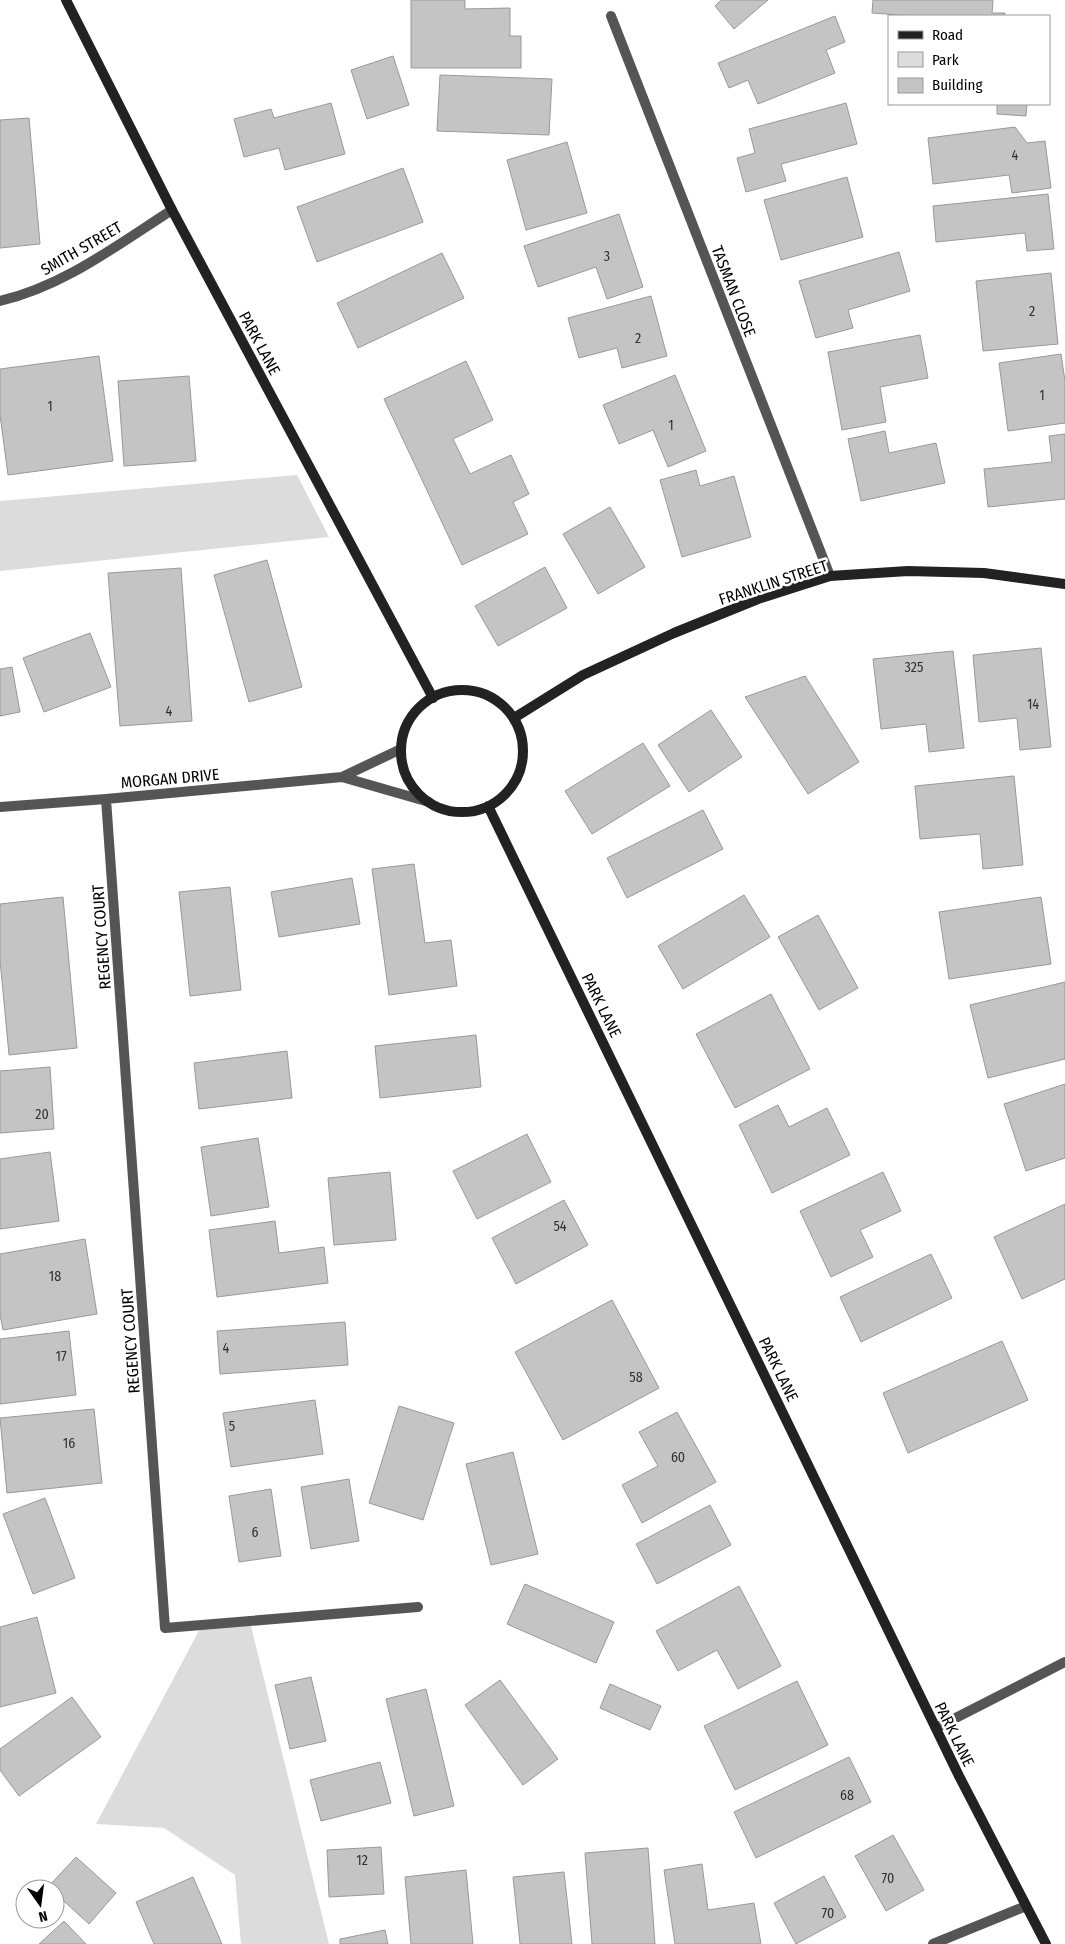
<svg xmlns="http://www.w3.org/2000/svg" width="1065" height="1944" font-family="'Fira Sans Condensed',sans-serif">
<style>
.green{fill:#dcdcdc}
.building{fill:#c4c4c4;stroke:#999}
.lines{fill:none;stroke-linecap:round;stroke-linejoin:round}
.street{stroke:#555;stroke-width:10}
.secondary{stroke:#222;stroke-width:10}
.labels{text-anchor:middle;stroke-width:5;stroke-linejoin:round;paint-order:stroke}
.number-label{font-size:14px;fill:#313131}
.street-label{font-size:16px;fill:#000;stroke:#fff}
</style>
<rect width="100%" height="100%" fill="#fff"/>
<path class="green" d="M297,475L329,537L0,571V501Z
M250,1622L329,1944H241L235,1875L164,1828L96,1824L201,1627Z"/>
<path class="building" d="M411,0H465V9L510,8V36H521V68H411Z
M721,0H768L734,29L715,6Z
M873,0H993L992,13H1005V16H913L872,13Z
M835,16L845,42L826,50L835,73L758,104L748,80L729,88L718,63Z
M393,56L409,105L367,119L351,70Z
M440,75L552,79L549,135L437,131Z
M331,103L345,154L285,170L279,148L244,157L234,119L271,109L274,118Z
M846,103L857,144L781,164L786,181L746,192L737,158L755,153L749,129Z
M997,104H1027L1026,116L997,114Z
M29,118L40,244L0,248V120Z
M1015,127L1027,143L1045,141L1051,188L1012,193L1009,175L933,184L928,138Z
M567,142L587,213L526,230L507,160Z
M403,168L423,222L317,262L297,207Z
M847,177L863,237L781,260L764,200Z
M1048,194L1054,249L1027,251L1025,233L936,242L933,206Z
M619,214L643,287L607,299L596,267L538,287L524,246Z
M899,252L910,291L848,310L853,328L816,338L799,281Z
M442,253L464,298L358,348L337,303Z
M1051,273L1058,344L983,351L976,281Z
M651,296L667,356L622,368L617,348L579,358L568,318Z
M920,335L928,378L880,387L886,422L842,430L828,352Z
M1061,354L1065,381V423L1008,431L999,363Z
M99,356L113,461L8,475L0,415V369Z
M466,361L493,420L453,439L470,474L511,455L529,494L513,502L528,534L462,565L384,399Z
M675,375L706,451L668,467L653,430L619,444L603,405Z
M189,376L196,461L124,466L118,381Z
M885,431L889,453L936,443L945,483L861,501L848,439Z
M1065,434V499L988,507L984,469L1052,462L1049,436Z
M696,470L700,486L734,476L751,537L682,557L660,480Z
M610,507L645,567L598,594L563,534Z
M267,560L302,687L249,702L214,575Z
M545,567L567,608L498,646L475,606Z
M181,568L192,721L120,726L108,573Z
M90,633L111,687L44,712L23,658Z
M1041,648L1051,747L1020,750L1017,718L979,722L973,655Z
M953,651L964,748L929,752L926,724L881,729L873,659Z
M12,667L20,712L0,716V669Z
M805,676L859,762L808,794L745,697Z
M711,710L742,757L689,792L658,745Z
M643,743L670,786L592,834L565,791Z
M1014,776L1023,865L983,869L980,834L920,839L915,786Z
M703,810L723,849L627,898L607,858Z
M414,864L425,943L451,940L457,986L389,995L372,869Z
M352,878L360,924L279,937L271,892Z
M230,887L241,990L190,996L179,892Z
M744,895L770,937L683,989L658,946Z
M63,897L77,1048L9,1055L0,960V904Z
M1041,897L1051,964L949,979L939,912Z
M818,915L858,988L819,1010L778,937Z
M1065,982V1059L988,1078L970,1005Z
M771,994L810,1069L735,1108L696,1034Z
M476,1035L481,1087L380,1098L375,1046Z
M287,1051L292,1098L199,1109L194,1063Z
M50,1067L54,1129L0,1133V1071Z
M1065,1084V1158L1026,1171L1004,1104Z
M778,1105L789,1127L827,1108L850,1155L772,1193L739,1125Z
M527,1134L551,1182L477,1219L453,1171Z
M258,1138L269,1207L211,1216L201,1147Z
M50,1152L59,1221L0,1229V1159Z
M390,1172L396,1240L334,1245L328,1178Z
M883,1172L901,1211L860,1230L873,1257L831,1277L800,1211Z
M564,1200L588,1245L516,1284L492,1238Z
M1065,1204V1279L1022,1299L994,1237Z
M275,1221L279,1253L324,1247L328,1283L217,1297L209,1230Z
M85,1239L97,1314L3,1330L0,1315V1254Z
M931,1254L952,1298L861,1342L840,1297Z
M612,1300L659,1388L563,1440L515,1352Z
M345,1322L348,1365L220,1374L217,1331Z
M69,1331L76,1395L0,1404V1339Z
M1002,1341L1028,1400L908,1453L883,1393Z
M315,1400L323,1454L231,1467L223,1413Z
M399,1406L454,1423L423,1520L369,1503Z
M94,1409L102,1483L7,1493L0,1418Z
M677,1412L716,1482L642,1523L622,1485L658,1466L639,1432Z
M513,1452L538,1554L491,1565L466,1464Z
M349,1479L359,1541L311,1549L301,1487Z
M271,1489L281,1556L239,1562L229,1496Z
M45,1498L75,1578L33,1594L3,1514Z
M710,1505L731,1545L657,1584L636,1544Z
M525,1584L614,1622L596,1663L507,1624Z
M739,1586L781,1666L738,1689L717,1650L678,1671L656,1631Z
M37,1617L56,1693L0,1707V1627Z
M311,1677L326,1741L290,1749L275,1685Z
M500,1680L558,1759L523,1785L465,1705Z
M797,1681L828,1745L735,1790L704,1726Z
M610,1684L661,1706L650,1730L600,1708Z
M426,1689L454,1806L414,1816L386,1699Z
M72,1697L101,1737L19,1796L0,1770V1749Z
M849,1757L871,1802L756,1858L734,1812Z
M380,1762L391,1803L321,1821L310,1780Z
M893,1835L924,1890L886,1911L855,1856Z
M381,1847L384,1894L329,1897L327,1850Z
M648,1848L655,1944H592L585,1853Z
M76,1857L116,1893L89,1924L55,1893V1889L48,1887Z
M702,1864L708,1910L754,1903L761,1944H675L664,1870Z
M466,1870L473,1944H411L405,1877Z
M564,1872L572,1944H520L513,1877Z
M824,1876L846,1917L796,1944L774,1903Z
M193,1877L222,1944H154L136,1902Z
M64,1921L86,1944H39Z
M385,1930L388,1944H340V1939Z"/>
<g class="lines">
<path class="street" d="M611,16L830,576
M0,301C64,286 117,245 172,210
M342,777L429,802
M106,799L165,1628L418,1607
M0,807L106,799L342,777L401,749
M936,1728L1065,1662
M933,1944L1026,1906"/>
<path class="secondary" d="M66,0L172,210L433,698
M401 751a61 61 0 1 1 122 0a61 61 0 1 1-122 0Z
M514,718L583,675L674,633L758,599L830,576L908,571L984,573L1065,584
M488,806L959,1776L1046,1944"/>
</g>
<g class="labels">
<g class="number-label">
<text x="1015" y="160">4</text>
<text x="607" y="261">3</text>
<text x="1032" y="316">2</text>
<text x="638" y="343">2</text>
<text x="1042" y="400">1</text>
<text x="50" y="411">1</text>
<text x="671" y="430">1</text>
<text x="914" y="672">325</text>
<text x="1033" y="709">14</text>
<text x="169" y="716">4</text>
<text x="42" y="1119">20</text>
<text x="560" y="1231">54</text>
<text x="55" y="1281">18</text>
<text x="226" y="1353">4</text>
<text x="61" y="1361">17</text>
<text x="636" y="1382">58</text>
<text x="232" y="1431">5</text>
<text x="69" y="1448">16</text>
<text x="678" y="1462">60</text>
<text x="255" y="1537">6</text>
<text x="847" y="1800">68</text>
<text x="362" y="1865">12</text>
<text x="888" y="1883">70</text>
<text x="828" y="1918">70</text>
</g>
<g class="street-label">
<text transform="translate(81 248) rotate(-30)" y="6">SMITH STREET</text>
<text transform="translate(734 291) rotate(69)" y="6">TASMAN CLOSE</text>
<text transform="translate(260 343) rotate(62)" y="6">PARK LANE</text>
<text transform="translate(773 582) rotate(-18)" y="6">FRANKLIN STREET</text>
<text transform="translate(170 778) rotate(-5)" y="6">MORGAN DRIVE</text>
<text transform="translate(101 937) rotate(-94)" y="6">REGENCY COURT</text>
<text transform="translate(602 1005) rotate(64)" y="6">PARK LANE</text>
<text transform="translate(130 1341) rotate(-94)" y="6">REGENCY COURT</text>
<text transform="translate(779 1369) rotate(64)" y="6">PARK LANE</text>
<text transform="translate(955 1734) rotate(64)" y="6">PARK LANE</text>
</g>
</g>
<rect x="888" y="15" width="162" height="90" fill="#ffffff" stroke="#999999"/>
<rect x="898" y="31" width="25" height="8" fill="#222222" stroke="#999999"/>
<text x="932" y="40" font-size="15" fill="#000000">Road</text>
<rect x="898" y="52" width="25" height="15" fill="#dcdcdc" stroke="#999999"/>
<text x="932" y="65" font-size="15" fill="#000000">Park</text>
<rect x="898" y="78" width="25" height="15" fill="#c4c4c4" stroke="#999999"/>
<text x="932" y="90" font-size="15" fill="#000000">Building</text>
<g transform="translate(40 1904) rotate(166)"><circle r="24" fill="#ffffff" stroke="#999999"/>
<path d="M0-4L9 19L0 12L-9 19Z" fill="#000000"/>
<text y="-8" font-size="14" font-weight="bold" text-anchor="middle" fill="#000000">N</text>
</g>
</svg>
